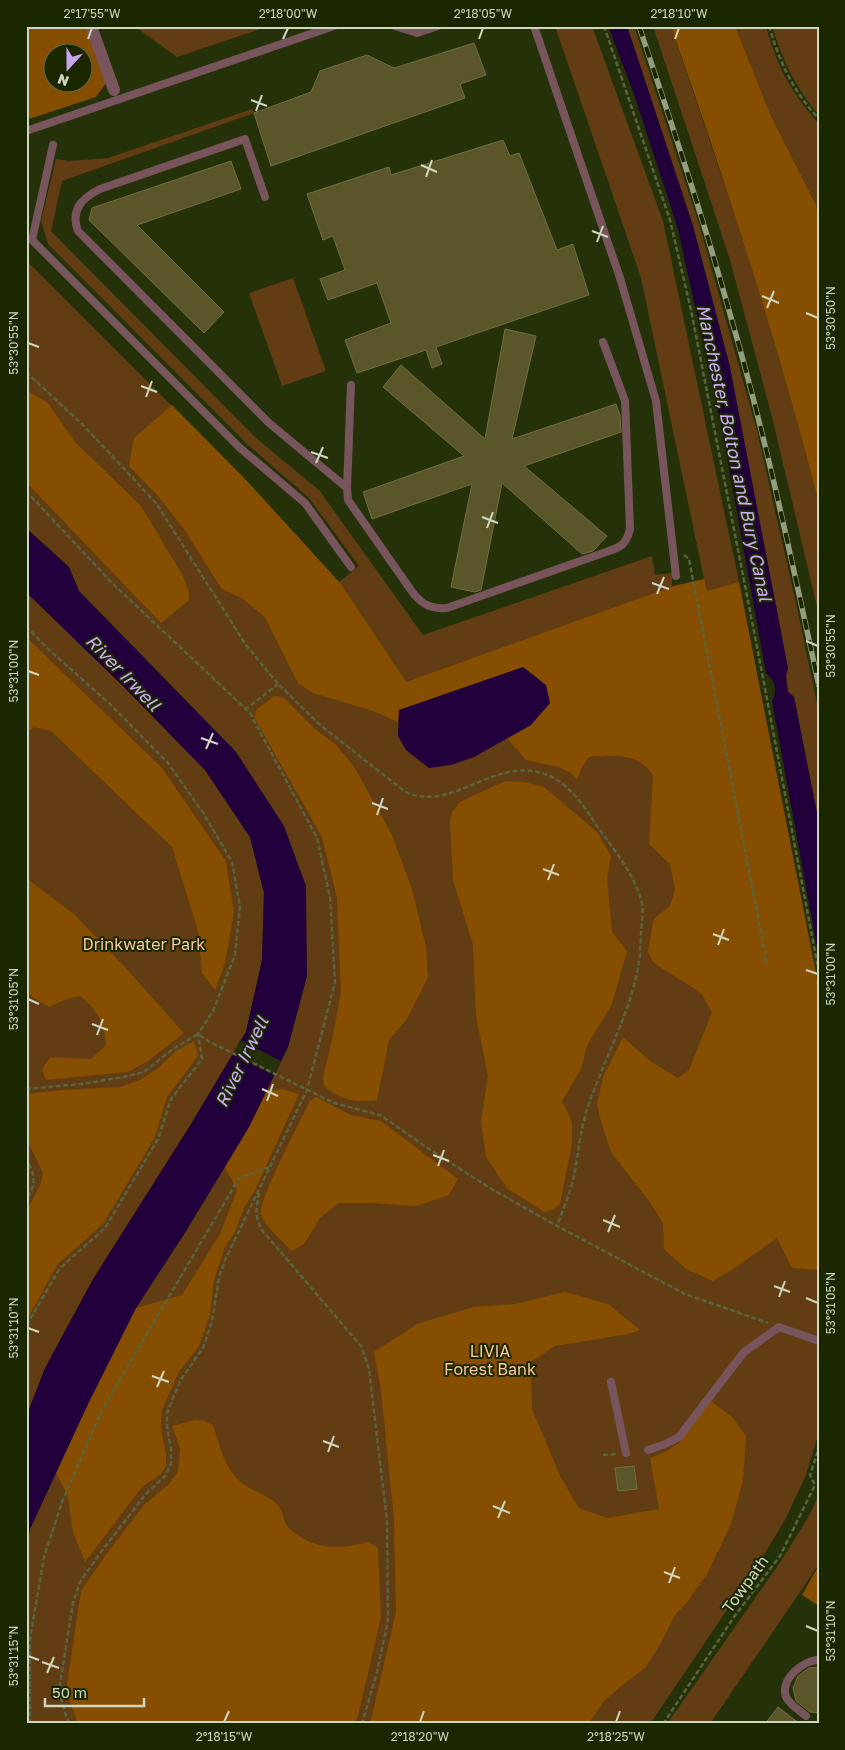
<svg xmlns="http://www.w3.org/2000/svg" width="845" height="1750" font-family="'Golos Text',sans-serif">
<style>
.green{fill:#623c12}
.forest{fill:#864e00;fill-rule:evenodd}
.water{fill:#21003b}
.pier{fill:#253108}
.building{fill:#5a562a;stroke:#726f42}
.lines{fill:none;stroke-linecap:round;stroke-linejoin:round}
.path{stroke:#596440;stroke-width:2.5;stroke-dasharray:5 2.5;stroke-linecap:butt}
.lane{stroke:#78555c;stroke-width:8}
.street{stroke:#78555c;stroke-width:12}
.rail-casing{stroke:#939d80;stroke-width:5.5}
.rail{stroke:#1b2700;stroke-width:4;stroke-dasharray:11;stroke-linecap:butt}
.ticks{fill:none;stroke:#ced7c0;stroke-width:2}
.labels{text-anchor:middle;stroke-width:4;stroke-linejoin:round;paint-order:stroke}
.park-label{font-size:16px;fill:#fbc99b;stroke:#1b2700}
.street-label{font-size:16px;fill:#ced7c0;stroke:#1b2700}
.water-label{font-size:18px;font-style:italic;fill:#ceacf7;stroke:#1b2700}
.neatline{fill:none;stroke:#ced7c0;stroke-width:2}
.ticks-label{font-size:12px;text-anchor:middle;fill:#ced7c0}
</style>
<rect width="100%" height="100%" fill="#253108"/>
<path class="green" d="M134,26H269L177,57Z
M555,26H592L663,221L739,582L818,981L819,1432L806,1475L785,1520L764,1555L650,1724H26V1550L30,1529L88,1404L136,1308L186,1231L249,1127L288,1047L307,976L236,752L79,591L69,567L26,528V260L246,480L339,582L359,566L309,498L247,444L48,244L41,221L56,159L69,161L108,158L252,109L254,113L62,181L51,231L256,438L319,490L423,635L652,556L655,575L672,573V586L704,579L641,278Z
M627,26H634L699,224L757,431L796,603L819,713V823L794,697L788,692L730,367L693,226Z
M653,26H671L749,257L796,412L819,503V615L772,417L730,260Z
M735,26H766C777,67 791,92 819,124V224L816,205L771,116Z
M772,26H819V115C796,89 782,59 772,26Z
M293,278L326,371L282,386L249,293Z
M26,592L124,687L205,770L250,837L264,893L262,960L246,1032L191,1124L26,1417Z
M819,1494V1564L710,1724H667L781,1561L810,1514Z"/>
<path class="forest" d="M26,26H85L106,83L96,97L26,120ZM52,52H82V82H52Z
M671,26H735L771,116L816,205L819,224V503C778,342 726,184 671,26Z
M26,390L48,403L75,442L141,506L183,576L189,592V600L161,623L26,482Z
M172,405L246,480L340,583L406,682L671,587L704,579L707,591L739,582L819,990V1270L792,1268L777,1238L733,1269L713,1281L686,1269L664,1249L663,1223L649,1201L611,1152L601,1122L597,1104L603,1077L623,1037L650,1061L678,1078L689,1070L712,1012L701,993L654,963L648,952L653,921L657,916L670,906L675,890L670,864L649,844L653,775C638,752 612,755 589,757L582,767L577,780L571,773L559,767L526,760L507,738L531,725L399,710L398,722L373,711L313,693L298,683L265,617L243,599L221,588L184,529L157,495L129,466L134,438Z
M26,637L161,767L226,861L234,913L225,963L215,990L202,973L198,931L172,847L51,731L34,727L26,734Z
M274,696L284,698L315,729L336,745L353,765L392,835L412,889L426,947L428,977L407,1019L389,1040L377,1100C356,1103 340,1100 324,1086L323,1077L333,1036L341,991L337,898L322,837L254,717L256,710Z
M505,781L524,782L544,787L597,832L611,856L607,878L612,932L627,951L612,1004L587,1046L581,1069L562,1101L572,1122V1144L560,1204L553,1210L544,1212L507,1188L486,1157L481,1121L488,1076L476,1016L473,945L453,880L450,822L452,812L460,802Z
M26,878L75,915L123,965L184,1033L148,1061L128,1072L46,1080L42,1070L50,1057L91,1059L106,1045C104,1021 98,1011 80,996L67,999L49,1007L34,998L26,991Z
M194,1041L198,1056L167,1097L155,1137L103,1224L57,1265L26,1322V1212L41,1183L43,1173L26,1138V1094L62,1090L120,1087L140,1080L157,1069L176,1051Z
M283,1089L299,1094L255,1190L244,1208L235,1232L225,1247L214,1280L210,1315L199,1346L179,1372L162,1410L161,1428L166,1454V1466L161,1474L142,1487L85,1562L73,1532L68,1497L56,1473L88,1404L136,1308L182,1295L220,1234L237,1190L225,1167L249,1127L266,1091Z
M316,1097L351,1115L381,1121L458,1179L449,1195L416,1206L371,1203H338L320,1218L304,1244L292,1251C284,1243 262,1224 261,1213C259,1199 302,1118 310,1101Z
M565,1292L608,1304L640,1330L628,1334L555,1346L531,1362L532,1409L561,1478L579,1508L607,1518L659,1509L650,1458L665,1452L679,1443L710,1400L733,1418L746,1436L743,1480L731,1524L707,1574L688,1601L675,1615L661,1643L645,1668L621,1686L603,1702L588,1724H370L396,1612L394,1520L381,1390L374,1352L417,1324L473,1307L515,1304Z
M195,1420L205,1421L213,1425C221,1449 225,1473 248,1487C258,1493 268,1496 277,1504C284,1511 282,1521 289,1528C312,1550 339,1550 368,1542L378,1548L381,1617L358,1716L353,1724H78L66,1691L81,1591L110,1549L145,1504L168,1485L178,1472L180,1448L172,1426Z
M819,1565V1606L802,1595Z"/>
<path class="water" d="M608,26H627L693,226L730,367L788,668L786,676L788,692L794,697L819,823V959L772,701C778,690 775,681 766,673L723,435L678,229L634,94Z
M26,528L69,567L79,591L236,752L284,826L306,886L307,976L288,1047L249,1127L186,1231L136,1308L88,1404L30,1529L26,1550V1417L45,1368L93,1279L191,1124L246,1032L262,960L264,893L250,837L205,770L124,687L26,592Z
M523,667L546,685L550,703L531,725L474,757L451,765L429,768L406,750L398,736L399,710Z"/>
<path class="pier" d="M240,1040L281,1061L274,1075L233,1054Z"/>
<path class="building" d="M474,43L486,75L460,84L465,98L271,166L254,113L311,92L320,71L367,55L394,68Z
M503,140L510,156L519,153L557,250L573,244L589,295L436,347L442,364L432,368L426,350L357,373L345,340L391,323L377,283L328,300L320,279L345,270L333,236L323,240L307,194L389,167L391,175Z
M231,161L241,189L137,225L224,312L204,333L89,220L92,208Z
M505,329L536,336L512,439L616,404L620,415L621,432L524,466L607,536L593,551L582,554L502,483L481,590L475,592L451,587L472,484L372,519L363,492L464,456L383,387L401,365L485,439Z
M634,1466L637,1489L618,1491L615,1468Z
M819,1667V1713L810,1712L796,1701L793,1688L798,1676L809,1668Z
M778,1707L800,1724H765Z"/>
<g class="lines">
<path class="path" d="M604,26L670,220L691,310L759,657L819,973
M769,26C780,63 793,91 819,119
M26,372L83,425L156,503L246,645L278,684L319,724L404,791C449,814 489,761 537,772C566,778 582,803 597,826C614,850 635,874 642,904C644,913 641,925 641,934C640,943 641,952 639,960C633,1010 601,1064 586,1113C579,1136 578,1161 572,1184C568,1198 562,1212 557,1226
M26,491L112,583L250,713L317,838L330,897L335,982L307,1090L225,1260L219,1278L212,1321L204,1346L180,1381L167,1413V1427L171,1449V1464L165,1476L145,1495L101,1552L80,1582L73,1603L60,1684L61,1698L66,1716L70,1724
M684,555L689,559L767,964
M26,626L46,647L111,705L168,763L204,814L232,862L240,907L235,955L213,1011L198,1034L202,1059L171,1099L158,1139L105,1228L60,1268L26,1326
M245,710L278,684
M26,1089L81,1084L123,1077L144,1072L173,1049L198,1034L210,1042L334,1103L380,1115L429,1149L490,1188L557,1226L685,1294L768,1323
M26,1157C35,1176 37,1182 26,1201
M259,1193L256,1214L261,1229L361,1346L369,1369L387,1521L388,1620L377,1672L362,1724
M603,1455L617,1454
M30,1724V1639L44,1557L62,1502L102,1410L239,1178L270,1167
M663,1724L734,1617L780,1556L815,1485L810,1475L819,1448"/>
<path class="lane" d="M395,26L417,33L438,26
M534,26L620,278L656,401L676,576
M26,131L334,26
M53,145L32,240L240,448L305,503L351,567
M265,197L245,139L100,189C82,198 70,210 78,231L269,423L347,488
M351,385L347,488L348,500L413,593C423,605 431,609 447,608L606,552C621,547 626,545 630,529L625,401L603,342
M611,1382L626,1453
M648,1450L663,1445L679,1437L744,1352L779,1327L819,1341
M806,1716C799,1710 790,1705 786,1697C780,1679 803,1660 819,1660"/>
<path class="street" d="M91,26L114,90"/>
<g class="rail-casing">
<path id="rail" d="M639,26C671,122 703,217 730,314C766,437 792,562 819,686"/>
</g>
<use href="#rail" class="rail"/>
</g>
<path class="ticks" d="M88,39L92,28M283,39L288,28M479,39L483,28M675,39L679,28M251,100L267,106M256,111L262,95M421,165L437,172M426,177L432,160M592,231L608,237M597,242L603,226M762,296L779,303M767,308L774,291M806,313L818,318M28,343L39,347M141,386L157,392M146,397L152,381M311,452L328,458M316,463L323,447M482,517L498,523M487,528L493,512M652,583L669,589M657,594L664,577M806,641L818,646M28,671L39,675M201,738L218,744M206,749L213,733M372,803L388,809M377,815L383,798M543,869L559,875M548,880L554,864M713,934L729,940M718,945L724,929M806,970L818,974M28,999L39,1004M92,1024L108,1030M97,1035L103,1019M262,1089L278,1096M267,1101L273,1084M433,1155L449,1161M438,1166L444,1150M603,1220L620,1227M608,1232L615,1215M774,1286L790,1292M779,1297L785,1281M806,1298L818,1303M28,1328L39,1332M152,1376L169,1382M157,1387L164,1371M323,1441L339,1447M328,1452L334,1436M493,1506L510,1513M498,1518L505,1501M664,1572L680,1578M669,1583L675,1567M806,1626L818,1631M28,1656L39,1660M42,1662L59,1668M47,1673L54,1657M224,1722L229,1711M420,1722L424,1711M616,1722L620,1711"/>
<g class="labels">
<g class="park-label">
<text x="144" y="950">Drinkwater Park</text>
<text x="490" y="1357">LIVIA<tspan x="490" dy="18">Forest Bank</tspan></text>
</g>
<g class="street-label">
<text transform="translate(745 1584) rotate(-54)" y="6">Towpath</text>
</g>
<g class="water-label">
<text transform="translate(734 453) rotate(78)" y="6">Manchester, Bolton and Bury Canal</text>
<text transform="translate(123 673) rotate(46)" y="6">River Irwell</text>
<text transform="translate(242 1062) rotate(-64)" y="6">River Irwell</text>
</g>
</g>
<rect width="845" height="1750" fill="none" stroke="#1b2700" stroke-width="55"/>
<g transform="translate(68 68) rotate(201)"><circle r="24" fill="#1b2700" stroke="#636d4d"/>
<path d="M0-4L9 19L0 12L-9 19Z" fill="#c7a6ef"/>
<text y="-8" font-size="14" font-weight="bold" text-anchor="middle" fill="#ced7c0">N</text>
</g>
<path d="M45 1698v8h99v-8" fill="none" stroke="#ced7c0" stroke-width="2.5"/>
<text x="52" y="1698" font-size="15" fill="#ced7c0" stroke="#1b2700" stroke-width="4" paint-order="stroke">50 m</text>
<rect x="28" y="28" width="790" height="1694" class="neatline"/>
<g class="ticks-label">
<text x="92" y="18">2°17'55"W</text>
<text x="288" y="18">2°18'00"W</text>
<text x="483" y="18">2°18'05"W</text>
<text x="679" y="18">2°18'10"W</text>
<text transform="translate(831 318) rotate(-90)" y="4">53°30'50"N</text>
<text transform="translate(14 343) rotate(-90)" y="4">53°30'55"N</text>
<text transform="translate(831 646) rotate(-90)" y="4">53°30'55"N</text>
<text transform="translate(14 671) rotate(-90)" y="4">53°31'00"N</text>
<text transform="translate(831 974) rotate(-90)" y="4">53°31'00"N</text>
<text transform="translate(14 999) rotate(-90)" y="4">53°31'05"N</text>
<text transform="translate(831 1303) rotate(-90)" y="4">53°31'05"N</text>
<text transform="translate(14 1328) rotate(-90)" y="4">53°31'10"N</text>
<text transform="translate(831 1631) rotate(-90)" y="4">53°31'10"N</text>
<text transform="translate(14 1656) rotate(-90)" y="4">53°31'15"N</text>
<text x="224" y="1741">2°18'15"W</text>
<text x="420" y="1741">2°18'20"W</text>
<text x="616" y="1741">2°18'25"W</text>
</g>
</svg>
